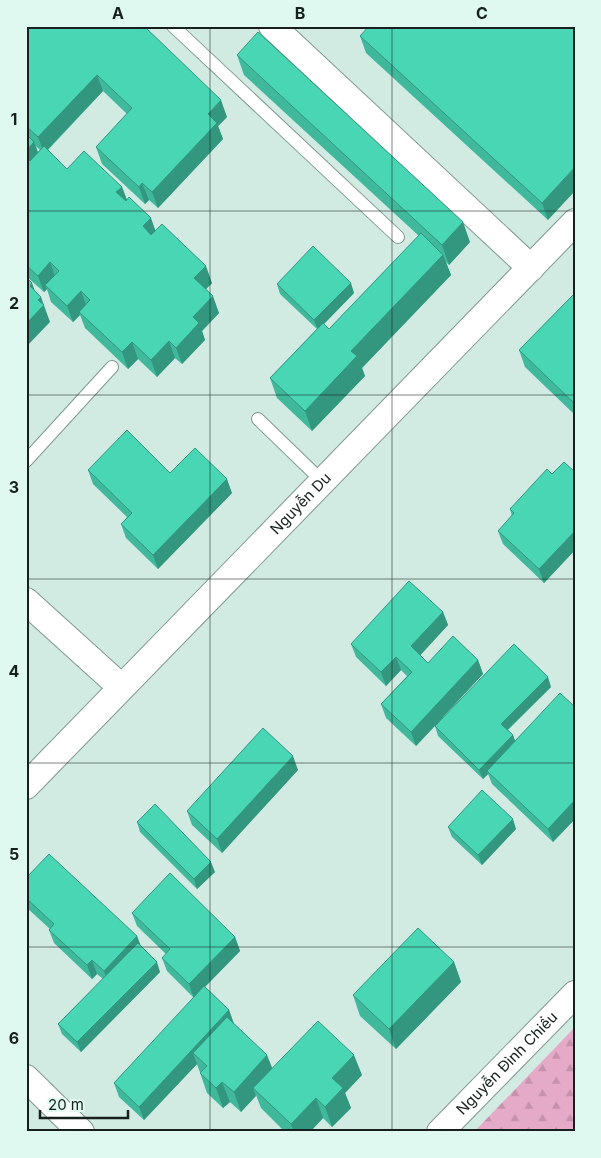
<svg xmlns="http://www.w3.org/2000/svg" width="601" height="1158" font-family="Inter,sans-serif">
<style>
.forest{fill:url(#forest-firs)}
.lines{fill:none;stroke-linecap:round;stroke-linejoin:round}
.service-casing{stroke:#809890;stroke-width:14}
.minor-casing{stroke:#809890;stroke-width:28}
.service{stroke:#fff;stroke-width:12}
.minor{stroke:#fff;stroke-width:26}
.wall{fill:#3fb89c;fill-rule:evenodd}
.shaded-wall{fill:#33967f}
.building{fill:#49d6b5;stroke:#33967f}
.grid{fill:none;stroke:#17201d;stroke-width:1;stroke-opacity:0.55}
.labels{text-anchor:middle;stroke-width:5;stroke-linejoin:round;paint-order:stroke}
.street-label{font-size:15px;fill:#17201d;stroke:#dff9f0}
.neatline{fill:none;stroke:#17201d;stroke-width:2}
.grid-label{font-size:16px;text-anchor:middle;font-weight:bold;fill:#17201d}
</style>
<defs>
<pattern id="forest-firs" width="22" height="20" patternUnits="userSpaceOnUse" patternTransform="scale(1.25)"><rect width="22" height="20" fill="#e6aac9"/><path d="M5 1l3.5 6h-7zM16 11l3.5 6h-7z" fill="#c592ac"/></pattern>
</defs>
<rect width="100%" height="100%" fill="#d1ebe3"/>
<path class="forest" d="M575,1027V1132H474Z"/>
<g class="lines">
<g class="service-casing">
<path id="service" d="M173,26L398,237
M258,419L322,481
M26,461L112,367"/>
</g>
<g class="minor-casing">
<g id="minor">
<path d="M272,26L531,268"/>
<path d="M26,601L121,687"/>
<path id="s1" d="M26,786L575,222"/>
<path d="M26,1078L81,1132"/>
<path id="s2" d="M440,1132L575,994"/>
</g>
</g>
<use href="#service" class="service"/>
<use href="#minor" class="minor"/>
</g>
<path class="wall" d="M26,26L227,117L218,126L223,139L158,208L149,200L145,204L102,164L96,147L127,114L103,91L48,150L67,169L122,187L127,200L155,231L212,283L206,289L219,313L202,331L205,340L182,364L175,358L157,377L138,359L128,369L85,328L80,315L73,322L51,302L47,289L44,292L26,276ZM36,146L40,150L38,152Z
M575,26L548,220L366,53L360,36Z
M237,55L470,242L449,265L446,262L451,275L362,368L365,376L312,431L277,398L270,378L317,329L280,294L277,284L354,293L324,324L329,329L419,236L244,75Z
M575,293V415L525,367L519,350Z
M88,470L170,473L232,493L158,569L126,538L121,524L127,517L93,484Z
M575,472V550L544,583L503,544L498,531L512,516L510,509Z
M443,612L448,625L420,655L428,663L478,660L483,674L443,717L551,687L508,730L513,735L515,741L575,707V819L553,842L492,784L488,774L483,779L438,736L435,726L416,746L386,718L381,704L407,676L401,670L386,686L356,657L351,644Z
M298,770L222,853L192,825L187,811Z
M137,822L215,872L197,889L140,832Z
M448,827L516,829L482,865L452,837Z
M26,878L137,936L141,947L160,972L81,1052L62,1034L58,1024L103,979L97,974L92,979L54,943L49,930L50,929L26,907Z
M132,913L235,937L240,951L205,987L229,1010L234,1024L272,1069L362,1075L345,1093L351,1108L332,1127L323,1118L310,1132H285L261,1108L256,1095L241,1112L230,1102L223,1108L207,1093L197,1064L144,1120L119,1097L114,1083L194,998L167,971L162,958L166,954L137,926Z
M454,962L461,982L396,1049L360,1016L353,995Z"/>
<path class="shaded-wall" d="M97,75L103,91L44,153L38,137Z
M221,100L227,117L218,126L223,139L158,208L152,192L208,114Z
M34,142L40,159L26,164V151Z
M575,167V191L548,220L542,203Z
M142,183L149,200L145,204L139,187Z
M122,187L128,203L116,192Z
M151,218L157,235L149,243L143,226Z
M463,222L470,242L449,265L442,245Z
M443,255L451,275L362,368L365,376L312,431L305,411L351,351Z
M50,262L56,279L45,285L47,289L44,292L38,276Z
M206,266L212,283L200,295L194,278Z
M32,283L38,300L30,286Z
M351,283L354,293L318,330L314,320Z
M81,291L87,308L79,312L80,315L73,322L67,306Z
M213,296L219,313L202,331L205,340L182,364L176,348L193,317Z
M41,297L50,322L26,347V324L38,300Z
M169,341L175,358L157,377L151,360Z
M132,342L138,359L128,369L122,352Z
M227,479L232,493L158,569L153,555Z
M575,531V550L544,583L539,569Z
M443,612L448,625L416,660L411,646Z
M396,657L401,670L386,686L381,672Z
M478,660L483,674L416,746L411,732Z
M548,677L551,687L504,733L501,724Z
M513,735L516,745L487,771L488,774L483,779L479,770Z
M293,756L298,770L222,853L217,839Z
M575,800V819L553,842L548,829Z
M513,819L516,829L482,865L478,855Z
M211,862L215,872L197,889L194,879Z
M137,936L142,949L109,985L104,971Z
M235,937L240,951L194,998L189,984Z
M92,960L97,974L92,979L87,965Z
M157,962L160,972L81,1052L77,1042Z
M454,962L461,982L396,1049L389,1029Z
M229,1010L234,1024L193,1053L197,1064L144,1120L139,1107Z
M267,1055L275,1075L253,1088L256,1096L241,1112L234,1092Z
M354,1055L362,1075L345,1093L351,1108L332,1127L325,1107L332,1078Z
M222,1082L230,1102L223,1108L216,1088Z
M316,1098L323,1118L310,1132H294L291,1124Z"/>
<path class="building" d="M26,26H144L221,100L208,114L217,123L152,192L142,183L139,187L96,147L132,108L97,75L38,137L26,126Z
M369,26H575V167L542,203L360,36Z
M258,32L463,222L442,245L237,55Z
M26,134L34,142L26,151Z
M44,146L67,169L84,151L122,187L116,192L126,201L129,197L151,218L143,226L151,235L162,224L206,266L194,278L213,296L193,317L199,323L176,348L169,341L151,360L132,342L122,352L79,312L90,300L81,291L67,306L45,285L59,271L50,262L38,276L26,265V157L30,161Z
M421,233L443,255L351,351L357,356L305,411L270,378L323,323L329,329Z
M313,246L351,283L314,320L277,284Z
M26,277L32,283L30,286L41,297L38,300L44,305L26,324Z
M575,293V404L519,350Z
M127,430L170,473L195,448L227,479L153,555L121,524L132,513L88,470Z
M564,462L575,472V531L539,569L498,531L514,513L510,509L547,469L552,474Z
M409,581L443,612L411,646L428,663L453,636L478,660L411,732L381,704L412,672L396,657L381,672L351,644Z
M514,644L548,677L501,724L513,735L479,770L435,726Z
M560,693L575,707V800L548,829L487,771Z
M263,728L293,756L217,839L187,811Z
M482,790L513,819L478,855L448,827Z
M155,804L211,862L194,879L137,822Z
M49,854L137,936L104,971L92,960L87,965L49,930L54,924L26,898V878Z
M170,873L235,937L189,984L162,958L170,949L132,913Z
M418,928L454,962L389,1029L353,995Z
M138,943L157,962L77,1042L58,1024Z
M204,986L229,1010L139,1107L114,1083Z
M227,1017L267,1055L234,1092L222,1082L216,1088L200,1073L207,1066L193,1053Z
M318,1021L354,1055L332,1078L343,1088L325,1107L316,1098L291,1124L253,1088Z"/>
<path class="grid" d="M210,26V1132M392,26V1132M26,211H575M26,395H575M26,579H575M26,763H575M26,947H575"/>
<g class="labels">
<g class="street-label">
<text dy="5" stroke="none"><textPath href="#s1" startOffset="394">Nguyễn Du</textPath></text>
<text dy="5" stroke="none"><textPath href="#s2" startOffset="96">Nguyễn Đình Chiểu</textPath></text>
</g>
</g>
<rect width="601" height="1158" fill="none" stroke="#dff9f0" stroke-width="55"/>
<path d="M40 1110v8h88v-8" fill="none" stroke="#17201d" stroke-width="2.5"/>
<text x="48" y="1110" font-size="15" fill="#17201d" stroke="#dff9f0" stroke-width="4" paint-order="stroke">20 m</text>
<rect x="28" y="28" width="546" height="1102" class="neatline"/>
<g class="grid-label">
<text x="118" y="19">A</text>
<text x="300" y="19">B</text>
<text x="482" y="19">C</text>
<text x="14" y="125">1</text>
<text x="14" y="309">2</text>
<text x="14" y="493">3</text>
<text x="14" y="677">4</text>
<text x="14" y="860">5</text>
<text x="14" y="1044">6</text>
</g>
</svg>
